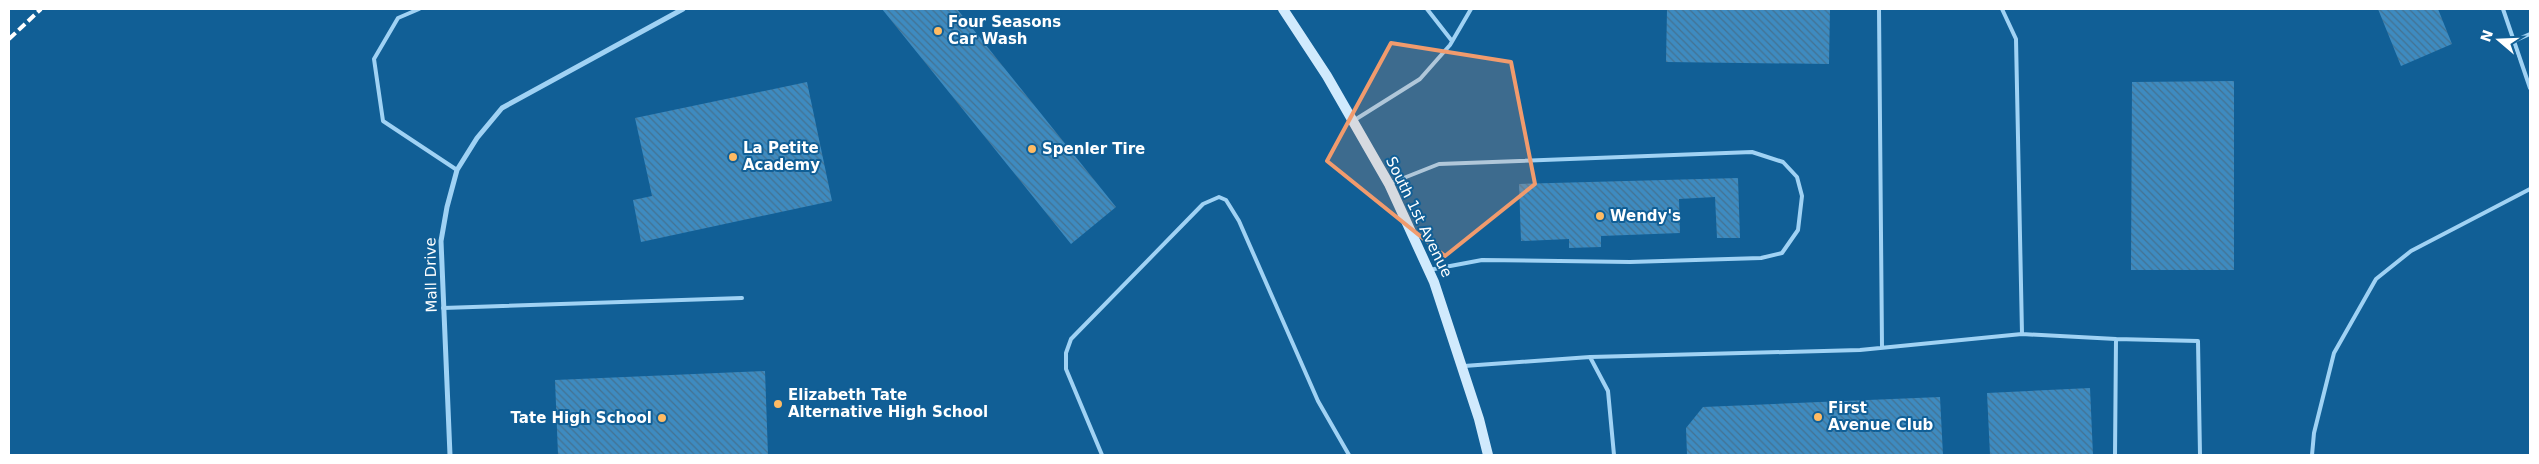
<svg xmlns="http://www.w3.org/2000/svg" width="2539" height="464" font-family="'DejaVu Sans',sans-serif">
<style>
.building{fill:url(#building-back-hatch)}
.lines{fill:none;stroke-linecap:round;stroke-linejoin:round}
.lane{stroke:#a0d2f4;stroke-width:4}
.street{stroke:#a0d2f4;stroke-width:5}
.secondary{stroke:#d0eafd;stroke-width:10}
.rail{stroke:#fff;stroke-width:4;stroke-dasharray:9 4;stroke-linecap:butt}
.marked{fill:#f19b6d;fill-opacity:0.2;stroke:#f19b6d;stroke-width:4;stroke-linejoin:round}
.poi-dot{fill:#ffbb63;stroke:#115f96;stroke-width:2}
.labels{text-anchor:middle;stroke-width:4;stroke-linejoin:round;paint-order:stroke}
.poi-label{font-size:15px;font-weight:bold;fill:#fff;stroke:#115f96;text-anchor:start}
.street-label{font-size:15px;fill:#fff;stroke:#115f96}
</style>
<defs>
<pattern id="building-back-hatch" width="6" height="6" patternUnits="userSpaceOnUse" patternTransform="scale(1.25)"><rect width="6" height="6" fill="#3e8bc0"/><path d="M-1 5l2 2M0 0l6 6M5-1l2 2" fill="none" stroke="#447292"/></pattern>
</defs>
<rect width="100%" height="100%" fill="#115f96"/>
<path class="building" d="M882,9H957L1116,207L1071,244Z
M1667,9H1830L1829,64L1666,62Z
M2378,9H2438L2452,44L2401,66Z
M2234,81V270H2131L2132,82Z
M807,82L832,201L641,242L633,200L652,196L635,118Z
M1738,178L1740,238H1717L1715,197L1679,199L1680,233L1601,236V247L1569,248V239L1521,241L1519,184Z
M765,371L768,455H558L555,380Z
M2090,388L2093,455H1990L1987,393Z
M1940,397L1943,455H1687L1686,428L1703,407Z"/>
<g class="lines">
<path class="lane" d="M419,9L398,18L374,59L383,121L457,170
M1427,9L1452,41
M1879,9L1882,347
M2002,9L2016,39L2022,334
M2503,9L2530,88
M2514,41L2530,34
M1353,121L1420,79L1450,45L1471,9
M1391,183L1439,164L1752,152L1783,162L1797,177L1802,196L1798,230L1782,253L1761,258L1630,262L1482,260L1429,270
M443,308L742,298
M2116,339L2198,341L2200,455
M1590,357L1608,391L1614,455
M1464,366L1590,357L1860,350L2022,334L2116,339L2115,455
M1102,455L1066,369V353L1071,339L1203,204L1219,197L1226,200L1239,221L1318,401L1349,455
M2312,455L2314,433L2334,353L2376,279L2411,251L2530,189"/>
<path class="street" d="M450,455L441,241L447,207L457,170L477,138L502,108L683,9"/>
<path class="secondary" d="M1283,9L1327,76L1389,184L1434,282L1479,419L1488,455"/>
<path class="rail" d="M9,39L41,9"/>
</g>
<path class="marked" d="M1391,43L1511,62L1535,184L1445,256L1327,161Z"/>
<g class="poi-dot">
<circle cx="938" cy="31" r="5"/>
<circle cx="1032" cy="149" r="5"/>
<circle cx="733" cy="157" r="5"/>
<circle cx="1600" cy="216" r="5"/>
<circle cx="778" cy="404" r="5"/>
<circle cx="1818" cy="417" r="5"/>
<circle cx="662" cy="418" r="5"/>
</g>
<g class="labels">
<g class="poi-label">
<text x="948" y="27">Four Seasons<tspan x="948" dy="17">Car Wash</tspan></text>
<text x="743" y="153">La Petite<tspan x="743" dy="17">Academy</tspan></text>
<text x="1042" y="154">Spenler Tire</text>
<text x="1610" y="221">Wendy's</text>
<text x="788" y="400">Elizabeth Tate<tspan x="788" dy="17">Alternative High School</tspan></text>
<text x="1828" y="413">First<tspan x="1828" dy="17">Avenue Club</tspan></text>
<text x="652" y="423" text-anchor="end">Tate High School</text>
</g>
<g class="street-label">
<text transform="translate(1419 217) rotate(64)" y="5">South 1st Avenue</text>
<text transform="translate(431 275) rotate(-91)" y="5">Mall Drive</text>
</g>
</g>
<rect width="2539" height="464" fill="none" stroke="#ffffff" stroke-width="20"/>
<g transform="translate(2499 40) rotate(289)" stroke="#115f96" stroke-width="4" paint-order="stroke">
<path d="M0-4L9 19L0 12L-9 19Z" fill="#ffffff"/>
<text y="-8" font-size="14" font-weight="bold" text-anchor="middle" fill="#ffffff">N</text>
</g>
</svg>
